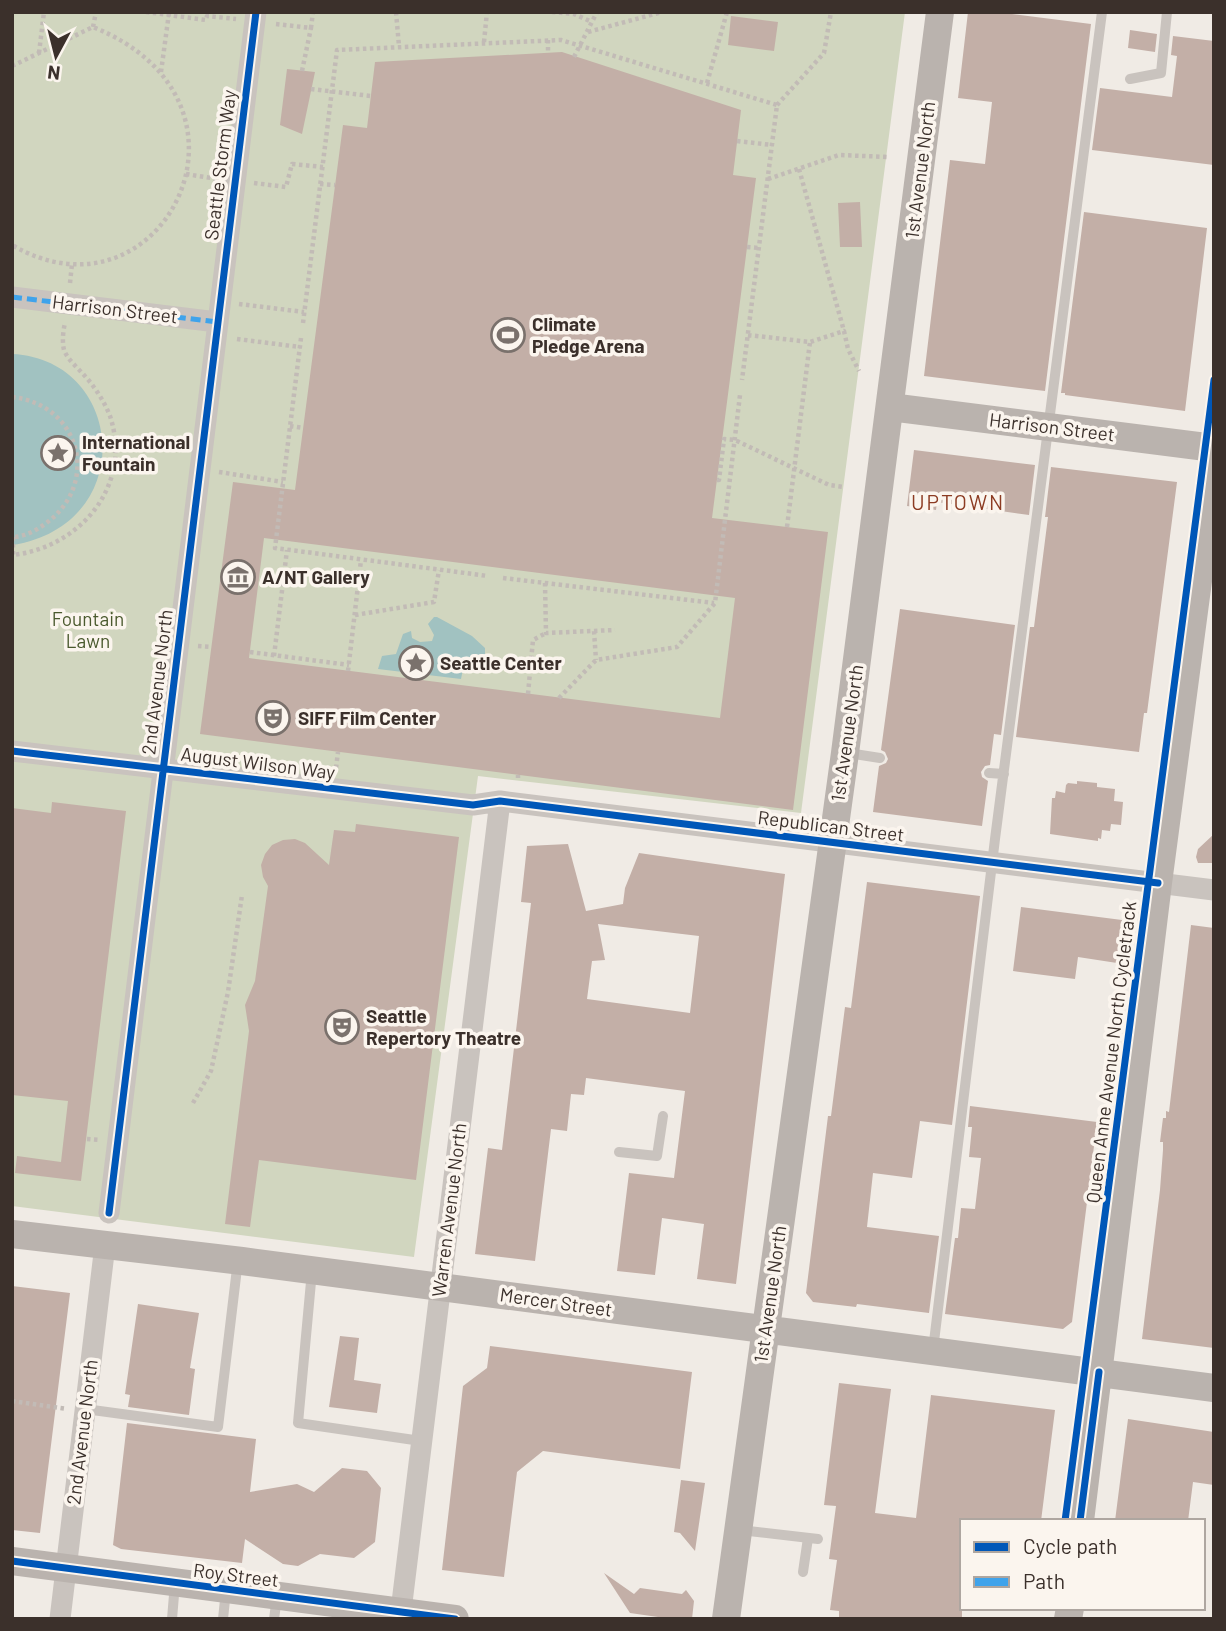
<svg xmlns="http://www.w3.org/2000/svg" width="1226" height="1631" font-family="Barlow,sans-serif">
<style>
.green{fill:#d1d6bf}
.water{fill:#a1c2c1}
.building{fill:#c3afa7;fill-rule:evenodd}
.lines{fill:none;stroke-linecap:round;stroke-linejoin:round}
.path{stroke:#c2bbb6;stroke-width:4.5;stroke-dasharray:3.5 3.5;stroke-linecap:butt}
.lane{stroke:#c9c3be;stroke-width:10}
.street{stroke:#c9c3be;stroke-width:21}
.secondary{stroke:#bab3ae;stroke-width:28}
.quiet{stroke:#3fa3eb;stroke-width:5;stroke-dasharray:10 5;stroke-linecap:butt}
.cycleway-casing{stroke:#fbf5ee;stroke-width:11}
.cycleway{stroke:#0057b8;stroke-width:7}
.labels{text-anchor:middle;stroke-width:7;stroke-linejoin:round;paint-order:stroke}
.street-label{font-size:19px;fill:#3b302b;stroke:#fbf5ee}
.poi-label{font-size:19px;font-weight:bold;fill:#3b302b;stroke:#fbf5ee;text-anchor:start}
.park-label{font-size:19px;fill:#4a5a2e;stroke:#fbf5ee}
.neighbourhood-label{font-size:21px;letter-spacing:2px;fill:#8c3b22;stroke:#fbf5ee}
</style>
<rect width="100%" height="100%" fill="#f0ebe5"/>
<path class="green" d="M12,12H905L801,813L478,776L414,1257L12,1206Z"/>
<path class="water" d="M12,354C125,359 140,524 13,545Z
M434,617H437L472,636L485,648V659L474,658L473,670L463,669L461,679L378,669L382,656L396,654L403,634L411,631L412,638L420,642L432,641L434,635L428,624Z"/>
<path class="building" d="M968,12H996L1091,24L1045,391L924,376L950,160L985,164L992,102L958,98Z
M731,16L778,22L774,51L728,45Z
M1130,30L1157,34L1155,52L1128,48Z
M1173,36L1214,41V165L1092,150L1100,88L1172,97L1177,56L1171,55Z
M562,52L741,110L733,175L756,178L712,518L828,532L793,810L200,734L233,482L295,490L343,125L367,128L375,62ZM264,538L735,598L720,718L249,658Z
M287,69L315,72L302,134L280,125Z
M860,202L862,247H840L838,203Z
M1084,212L1207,228L1185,411L1065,395V393H1061Z
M914,450L1035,465L1029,515L937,502L936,510L907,506Z
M1051,467L1177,482L1147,713H1144L1139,752L1016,737L1030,627H1034L1048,517H1045Z
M900,609L1015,625L1001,735L994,734L990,765L985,766L981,772L982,777L988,781L982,826L873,812L879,766L886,763L888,759L885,752L881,750Z
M1077,781L1097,783V787L1115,789L1114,801L1123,802L1121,825L1111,824L1110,831L1102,830L1101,839L1098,838V841L1050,834L1052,798H1055L1056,791L1065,793L1066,785L1068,783L1077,784Z
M52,802L126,811L81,1181L15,1173L17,1156L61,1162L68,1101L12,1095V808L51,813Z
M356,824L459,837L416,1180L259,1160L250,1227L225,1224L249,1031L245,1005L255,981L268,886L263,877L261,865L265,854L272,845L283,840L295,839L305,843L329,865L334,830L355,832Z
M1214,834V863H1198L1196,857L1198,849Z
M568,844L586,911L623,904L625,888L639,853L785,874L736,1284L697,1279L704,1224L662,1218L655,1275L617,1271L629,1173L674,1178L685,1091L586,1078L584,1095L571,1094L567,1131L551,1129L535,1261L475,1254L488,1148L502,1150L531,903L521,902L527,846ZM598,924L699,936L690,1013L587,999L592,961L605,960Z
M867,882L980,896L952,1125L920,1121L912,1178L873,1173L867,1227L939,1236L929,1313L857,1304L856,1307L813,1302L806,1293L828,1116H831L845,1007L851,1008Z
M1021,907L1122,920L1117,963L1078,957L1075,979L1013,971Z
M1191,925L1214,928V1348L1142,1339L1160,1190L1163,1150V1142H1160L1163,1118H1166V1111L1169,1112Z
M970,1106L1097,1122L1072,1322L1063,1329L945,1314L955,1238H958L961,1208L975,1209L981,1158L969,1157L972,1127H968Z
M12,1286L70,1293L40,1533L12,1530Z
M138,1304L199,1313L190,1368L195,1369L189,1415L128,1407L130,1395L125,1394Z
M340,1336L359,1338L354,1380L381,1384L377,1413L329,1407Z
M490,1346L692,1372L680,1469L543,1451L517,1472L504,1577L442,1570L463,1386L487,1368Z
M839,1383L891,1389L875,1513L916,1518L931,1395L1055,1410L1041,1521H962V1619H839V1611L830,1610L837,1560L829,1559L836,1506L824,1505Z
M1128,1419L1214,1432V1485L1193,1482L1188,1521H1115Z
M127,1423L256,1439L250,1492L297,1484L314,1492L342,1468L367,1471L381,1488L375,1542L354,1558L320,1554L298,1566L283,1564L245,1539L242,1563L121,1549L113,1545Z
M681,1480L705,1483L695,1551L680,1533L674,1532Z
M604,1573L634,1594L640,1588L682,1594L686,1590L694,1601L692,1619H672L630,1613Z"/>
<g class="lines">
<path class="path" d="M146,12L206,20L207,16L236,19
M396,12L399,46
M552,12L574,14L592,22
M276,24L311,28L313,12
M93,27L96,12
M588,32L662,12
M548,40V53
M484,42L487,12
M39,53L44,12
M574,57L597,12
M12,66L93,27C280,102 161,332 12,245
M302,71L311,28
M161,72L169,13
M707,83L727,12
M311,89L371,96
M777,105L824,53L831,12
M737,141L772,145
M799,169L844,331
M186,174L217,179
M768,179L839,155L888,157
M254,183L286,187L292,164L323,167
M320,184L335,185
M747,247L759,248
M70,283L72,264
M239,304L304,312
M303,323L337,50L561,40L777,105L742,380
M748,335L810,342L844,331L848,349L859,371
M301,338L275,548L488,576
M237,339L300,347
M12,397C83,405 101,488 42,526C33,532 23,537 12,537
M290,426L303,428
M219,472L283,482
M717,480H719L724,439L735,440L829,485L844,487
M787,527L810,342
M13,537V555C81,547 133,485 110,416C104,401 95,387 84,375C77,367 68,360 64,350C62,342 63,331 65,323
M503,578L714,603
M545,583L546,633L615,630
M355,615L434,602L439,570
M594,631L596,660
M198,646L211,647
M250,652L349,665
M274,656L287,550
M348,671L361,560
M528,694L533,640L546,633
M559,698L596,660L677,647L715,603L740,395
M336,768L338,752
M518,778V775
M193,1103L211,1071L228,992L242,895
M87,1139L100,1140
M12,1401L67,1409"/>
<path class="lane" d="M1130,79L1161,73L1167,12
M848,753L880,758
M989,773L1004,774
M619,1152L657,1156L663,1116
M312,1271L298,1423L421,1441
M933,1350L995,839L1102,12
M85,1409L218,1427L238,1260
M740,1530L818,1539
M803,1572L808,1538
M172,1619L175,1583
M223,1619L226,1590
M274,1619L277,1597"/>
<path class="street" d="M12,297L217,322
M12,751L473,805L500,801L1214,890
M109,1213L256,12
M60,1619L105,1245
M400,1619L500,801"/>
<path class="secondary" d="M890,407L1214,448
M12,1234L242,1261L1214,1388
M1080,1521L1158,883L1214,460
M12,1561L455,1619
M726,1619L845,753L940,12
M1068,1619L1070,1608"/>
<path class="quiet" d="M12,297L217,322"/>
<g class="cycleway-casing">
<path id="cycleway" d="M12,751L473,805L500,801L1158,883
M109,1213L256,12
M1065,1521L1214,380
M1080,1521L1099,1372
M12,1561L455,1619"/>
</g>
<use href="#cycleway" class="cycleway"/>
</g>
<defs>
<g id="stadium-ring" transform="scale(1.75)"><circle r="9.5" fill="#fbf5ee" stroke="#7a716c" stroke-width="1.5"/><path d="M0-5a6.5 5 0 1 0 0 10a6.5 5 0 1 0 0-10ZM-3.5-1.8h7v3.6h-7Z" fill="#7a716c"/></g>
<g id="sight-ring" transform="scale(1.75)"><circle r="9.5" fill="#fbf5ee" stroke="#7a716c" stroke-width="1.5"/><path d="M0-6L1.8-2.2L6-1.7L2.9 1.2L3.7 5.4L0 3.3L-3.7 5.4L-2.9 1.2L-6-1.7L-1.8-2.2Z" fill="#7a716c"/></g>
<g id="museum-ring" transform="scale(1.75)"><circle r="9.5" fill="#fbf5ee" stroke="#7a716c" stroke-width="1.5"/><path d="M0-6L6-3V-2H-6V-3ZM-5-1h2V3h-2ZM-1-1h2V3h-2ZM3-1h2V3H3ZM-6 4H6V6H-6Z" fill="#7a716c"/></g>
<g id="theatre-ring" transform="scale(1.75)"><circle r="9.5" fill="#fbf5ee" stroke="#7a716c" stroke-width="1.5"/><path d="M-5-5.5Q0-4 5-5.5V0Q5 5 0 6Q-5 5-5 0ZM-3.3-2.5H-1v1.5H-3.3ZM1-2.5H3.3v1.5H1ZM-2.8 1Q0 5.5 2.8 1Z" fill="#7a716c"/></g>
</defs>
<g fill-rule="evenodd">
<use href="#stadium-ring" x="508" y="335"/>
<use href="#sight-ring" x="58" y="453"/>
<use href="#museum-ring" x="238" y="577"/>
<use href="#sight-ring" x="416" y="663"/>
<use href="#theatre-ring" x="273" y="718"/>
<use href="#theatre-ring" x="342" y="1027"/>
</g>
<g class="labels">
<g class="street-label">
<text transform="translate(220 165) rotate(-83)" y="7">Seattle Storm Way</text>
<text transform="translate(920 170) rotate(-83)" y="7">1st Avenue North</text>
<text transform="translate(115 309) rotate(7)" y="7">Harrison Street</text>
<text transform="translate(1052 427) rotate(7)" y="7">Harrison Street</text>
<text transform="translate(157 682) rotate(-83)" y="7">2nd Avenue North</text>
<text transform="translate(847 733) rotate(-82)" y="7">1st Avenue North</text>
<text transform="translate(258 763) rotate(7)" y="7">August Wilson Way</text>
<text transform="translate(831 826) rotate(7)" y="7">Republican Street</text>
<text transform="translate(1111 1052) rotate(-83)" y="7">Queen Anne Avenue North Cycletrack</text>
<text transform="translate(449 1210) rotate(-83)" y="7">Warren Avenue North</text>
<text transform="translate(770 1294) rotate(-82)" y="7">1st Avenue North</text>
<text transform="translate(556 1302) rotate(8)" y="7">Mercer Street</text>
<text transform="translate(82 1432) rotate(-83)" y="7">2nd Avenue North</text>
<text transform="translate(236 1575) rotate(7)" y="7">Roy Street</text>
</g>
<g class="poi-label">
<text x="532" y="331">Climate<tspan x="532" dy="22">Pledge Arena</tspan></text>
<text x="82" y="449">International<tspan x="82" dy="22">Fountain</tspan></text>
<text x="262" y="584">A/NT Gallery</text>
<text x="440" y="670">Seattle Center</text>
<text x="298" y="725">SIFF Film Center</text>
<text x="366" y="1023">Seattle<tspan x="366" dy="22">Repertory Theatre</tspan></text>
</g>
<g class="park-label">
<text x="88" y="626">Fountain<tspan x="88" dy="22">Lawn</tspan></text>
</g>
<g class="neighbourhood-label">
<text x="958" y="510">UPTOWN</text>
</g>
</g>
<rect width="1226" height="1631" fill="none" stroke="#3b302b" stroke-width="28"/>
<rect x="960" y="1519" width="245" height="91" fill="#fbf5ee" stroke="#aea6a0" stroke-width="2"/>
<rect x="974" y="1542" width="35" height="10" fill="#0057b8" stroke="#aea6a0" stroke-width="2"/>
<text x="1023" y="1554" font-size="21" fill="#3b302b">Cycle path</text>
<rect x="974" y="1577" width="35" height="10" fill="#3fa3eb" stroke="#aea6a0" stroke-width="2"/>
<text x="1023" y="1589" font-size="21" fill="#3b302b">Path</text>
<g transform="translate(56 56) rotate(187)" stroke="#fbf5ee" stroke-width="5" paint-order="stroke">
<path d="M0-5L12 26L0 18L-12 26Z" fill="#3b302b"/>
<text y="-10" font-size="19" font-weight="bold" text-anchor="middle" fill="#3b302b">N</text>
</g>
</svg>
